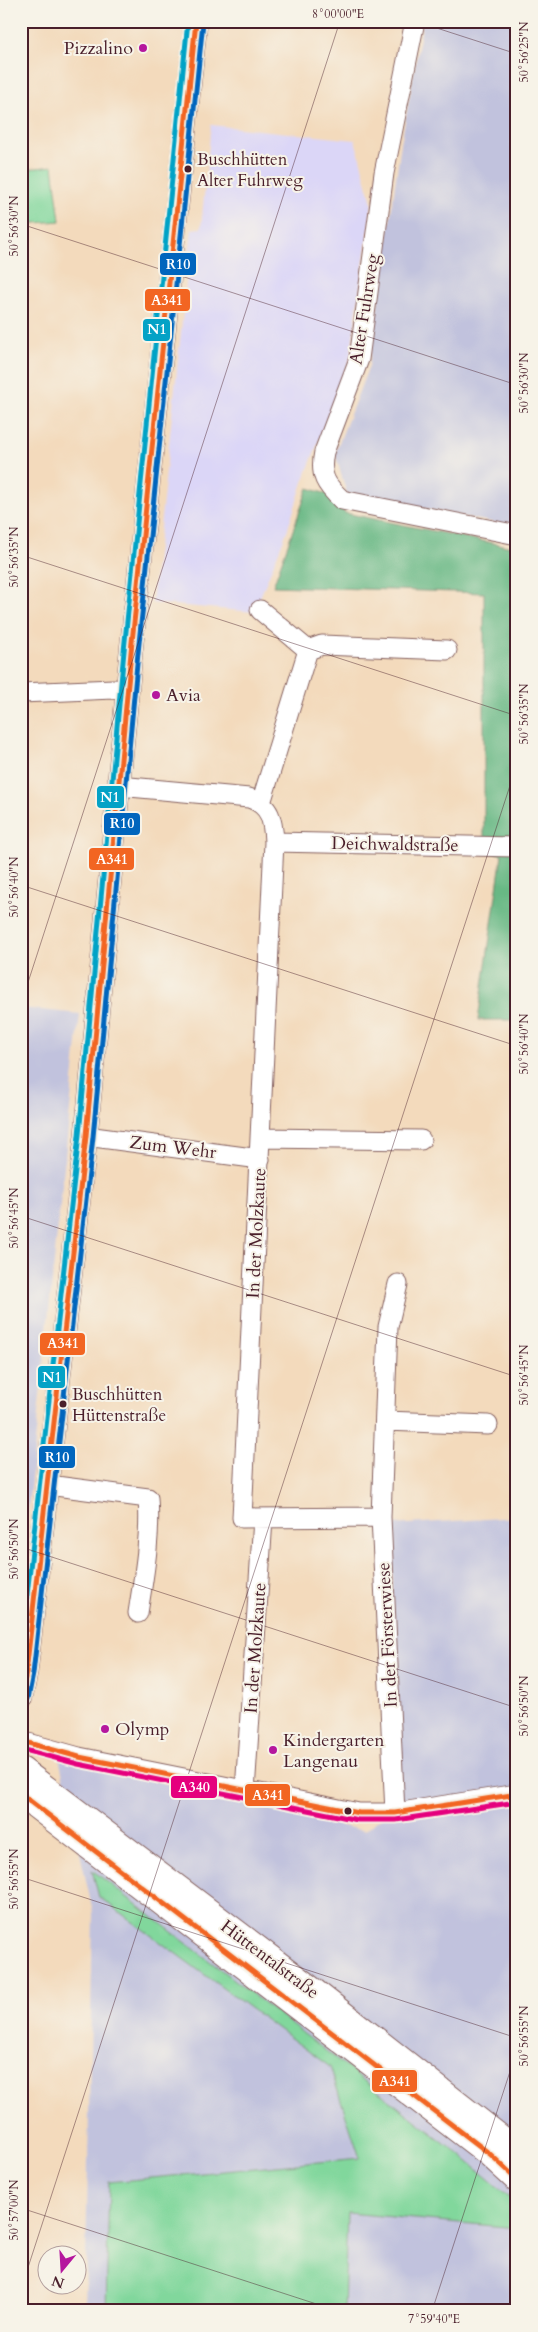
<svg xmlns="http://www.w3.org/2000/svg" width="538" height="2332" font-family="Cardo,serif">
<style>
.built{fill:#dbd6f7}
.industrial{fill:#c1c2dd}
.green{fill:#81d79c;stroke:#667b64}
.forest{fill:#68b884;stroke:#596c58}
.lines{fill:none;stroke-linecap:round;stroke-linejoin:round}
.minor-casing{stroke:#85605e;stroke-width:21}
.major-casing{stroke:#85605e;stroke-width:24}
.highway-casing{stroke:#85605e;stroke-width:28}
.minor{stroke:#fff;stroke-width:19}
.major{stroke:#fff;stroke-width:22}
.highway{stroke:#fff;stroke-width:26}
.bus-1-casing{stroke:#f7f3e8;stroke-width:9}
.bus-2-casing{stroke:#f7f3e8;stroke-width:9}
.bus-3-casing{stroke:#f7f3e8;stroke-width:9}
.bus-4-casing{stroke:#f7f3e8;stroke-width:9}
.bus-1{stroke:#f26522;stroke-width:5}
.bus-2{stroke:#0065bd;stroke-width:5}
.bus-3{stroke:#04a2c6;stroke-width:5}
.bus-4{stroke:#e5007d;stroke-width:5}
.ticks{fill:none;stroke:#4a1f2b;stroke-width:1;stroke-opacity:0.45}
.poi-dot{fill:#b5179e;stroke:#f7f3e8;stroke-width:2}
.bus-dot{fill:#4a1f2b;stroke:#f7f3e8;stroke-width:2}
.labels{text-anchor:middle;stroke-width:4;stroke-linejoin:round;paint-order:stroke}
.bus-label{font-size:17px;fill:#4a1f2b;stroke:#f7f3e8;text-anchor:start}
.poi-label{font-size:18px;fill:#4a1f2b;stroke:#f7f3e8;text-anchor:start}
.street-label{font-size:18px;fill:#4a1f2b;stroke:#f7f3e8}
.line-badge{stroke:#f7f3e8;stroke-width:2}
.badge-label{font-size:14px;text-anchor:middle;font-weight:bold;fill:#fff}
.neatline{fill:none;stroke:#4a1f2b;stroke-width:2}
.ticks-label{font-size:12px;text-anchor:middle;fill:#4a1f2b}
</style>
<rect width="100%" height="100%" fill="#f7f3e8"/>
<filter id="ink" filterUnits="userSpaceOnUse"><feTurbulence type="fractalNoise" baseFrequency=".02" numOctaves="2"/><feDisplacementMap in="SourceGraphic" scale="10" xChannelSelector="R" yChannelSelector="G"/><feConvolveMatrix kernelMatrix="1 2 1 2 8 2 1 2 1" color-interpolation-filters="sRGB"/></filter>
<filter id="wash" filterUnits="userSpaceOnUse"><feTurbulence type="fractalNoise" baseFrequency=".0096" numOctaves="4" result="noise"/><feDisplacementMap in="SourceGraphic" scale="20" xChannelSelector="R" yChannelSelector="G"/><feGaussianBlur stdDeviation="1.12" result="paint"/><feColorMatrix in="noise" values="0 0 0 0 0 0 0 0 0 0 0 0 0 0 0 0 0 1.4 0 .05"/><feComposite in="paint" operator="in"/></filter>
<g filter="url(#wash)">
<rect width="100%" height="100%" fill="#f3dabc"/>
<path class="built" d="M211,125L355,140L372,203L350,359L303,482L287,531L254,612L152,603L192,229L201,228Z"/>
<path class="industrial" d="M423,21H517V527L347,494L335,453L369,366L401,144Z
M21,1008L80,1014L21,1576Z
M517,1517V2311H85L93,1912L59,1758L364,1831L396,1806L392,1525Z"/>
<path class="green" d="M53,166L60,221L23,224L28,169Z
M92,1870L459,2154L517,2203V2228L347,2213L344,2311H106L109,2182L360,2158L330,2067L99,1897Z"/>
<path class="forest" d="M308,488L327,494L345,513L517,548V1020H478L502,854L484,852V593L273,586Z"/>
</g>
<g filter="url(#ink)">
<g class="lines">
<g class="minor-casing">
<path id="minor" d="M415,21L384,173L359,359L324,452C319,476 326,485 342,500L517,535
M260,610L308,650
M21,693L113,689L128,691
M119,786L249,798C271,805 273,821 274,842L242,1518L381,1517
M261,803L308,650L322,645L447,650
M274,842L517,847
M86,1136L260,1159
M260,1138L421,1140
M386,1421L488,1425
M48,1485L148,1498C151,1537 144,1574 138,1613
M21,1741L79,1757L359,1813H395L517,1794
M245,1791L263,1519
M395,1813L381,1517L388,1327L398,1284"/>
</g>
<g class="major-casing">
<path id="major" d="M21,1698L26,1673L86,1136L131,652L196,21"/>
</g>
<g class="highway-casing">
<path id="highway" d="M21,1770L313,1991L517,2151
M21,1794L490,2154L517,2179"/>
</g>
<use href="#minor" class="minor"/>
<use href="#major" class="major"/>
<use href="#highway" class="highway"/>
<g class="bus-1-casing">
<path id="bus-1" d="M21,1697L26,1673L86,1136L131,652L196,21
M21,1741L79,1757L359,1813H395L517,1794
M21,1794L490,2154L517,2179"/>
</g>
<g class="bus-2-casing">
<path id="bus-2" d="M28,1699L33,1674L93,1137L138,653L203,22"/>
</g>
<g class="bus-3-casing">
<path id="bus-3" d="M21,1648L79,1135L124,651L188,21"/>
</g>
<g class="bus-4-casing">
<path id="bus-4" d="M21,1749L78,1764L358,1820H396L517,1802"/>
</g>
<use href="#bus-1" class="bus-1"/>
<use href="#bus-2" class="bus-2"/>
<use href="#bus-3" class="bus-3"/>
<use href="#bus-4" class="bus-4"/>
</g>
</g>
<path class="ticks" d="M415,21L517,54M21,224L517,385M21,555L517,716M21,885L517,1046M21,1004L340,21M21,1216L517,1377M21,1547L517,1708M21,1877L517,2038M21,2208L338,2311M21,2289L517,764M432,2311L517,2050"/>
<g class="poi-dot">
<circle cx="143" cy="48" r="5"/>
<circle cx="156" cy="695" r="5"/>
<circle cx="105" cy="1729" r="5"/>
<circle cx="273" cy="1750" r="5"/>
</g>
<g class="bus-dot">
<circle cx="188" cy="169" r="4.5"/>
<circle cx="63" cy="1404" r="4.5"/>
<circle cx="348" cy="1811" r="4.5"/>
</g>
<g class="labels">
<g class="bus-label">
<text x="197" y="165">Buschhütten<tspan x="197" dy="21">Alter Fuhrweg</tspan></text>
<text x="72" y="1400">Buschhütten<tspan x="72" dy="21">Hüttenstraße</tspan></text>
</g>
<g class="poi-label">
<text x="133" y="54" text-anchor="end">Pizzalino</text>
<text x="166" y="701">Avia</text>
<text x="115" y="1735">Olymp</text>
<text x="283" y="1746">Kindergarten<tspan x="283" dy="21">Langenau</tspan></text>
</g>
<g class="street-label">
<text transform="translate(364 309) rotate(-81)" y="6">Alter Fuhrweg</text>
<text transform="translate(395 844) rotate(1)" y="6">Deichwaldstraße</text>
<text transform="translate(173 1147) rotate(7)" y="6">Zum Wehr</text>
<text transform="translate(256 1233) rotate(-87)" y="6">In der Molzkaute</text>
<text transform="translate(387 1635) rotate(-93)" y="6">In der Försterwiese</text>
<text transform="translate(255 1648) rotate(-86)" y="6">In der Molzkaute</text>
<text transform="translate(270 1959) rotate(37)" y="6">Hüttentalstraße</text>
</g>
</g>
<g class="line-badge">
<rect x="159" y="252" width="38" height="24" rx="5" fill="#0065bd"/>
<rect x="144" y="288" width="47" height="24" rx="5" fill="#f26522"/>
<rect x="142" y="318" width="29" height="24" rx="5" fill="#04a2c6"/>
<rect x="96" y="785" width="29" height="24" rx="5" fill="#04a2c6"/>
<rect x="103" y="812" width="38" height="24" rx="5" fill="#0065bd"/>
<rect x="88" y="847" width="47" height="24" rx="5" fill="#f26522"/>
<rect x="39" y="1332" width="47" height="24" rx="5" fill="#f26522"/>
<rect x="37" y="1365" width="29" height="24" rx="5" fill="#04a2c6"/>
<rect x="38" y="1445" width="38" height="24" rx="5" fill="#0065bd"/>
<rect x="170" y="1775" width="48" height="24" rx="5" fill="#e5007d"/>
<rect x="244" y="1783" width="47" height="24" rx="5" fill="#f26522"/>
<rect x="371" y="2069" width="47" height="24" rx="5" fill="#f26522"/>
</g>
<g class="badge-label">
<text x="178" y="269">R10</text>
<text x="167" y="305">A341</text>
<text x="157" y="334">N1</text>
<text x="110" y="802">N1</text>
<text x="122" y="828">R10</text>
<text x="112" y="864">A341</text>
<text x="63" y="1348">A341</text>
<text x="52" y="1382">N1</text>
<text x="57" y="1462">R10</text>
<text x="194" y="1792">A340</text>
<text x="268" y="1800">A341</text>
<text x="395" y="2086">A341</text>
</g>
<rect width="538" height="2332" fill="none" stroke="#f7f3e8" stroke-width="55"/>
<g transform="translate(62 2270) rotate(198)"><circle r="24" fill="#f7f3e8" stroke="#b29e9c"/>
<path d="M0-4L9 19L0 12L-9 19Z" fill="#b5179e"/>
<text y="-8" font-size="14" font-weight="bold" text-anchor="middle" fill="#4a1f2b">N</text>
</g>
<rect x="28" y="28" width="482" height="2276" class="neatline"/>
<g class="ticks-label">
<text x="338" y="18">8°00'00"E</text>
<text transform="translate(524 52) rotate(-90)" y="4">50°56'25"N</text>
<text transform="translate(14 226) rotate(-90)" y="4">50°56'30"N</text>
<text transform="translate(524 383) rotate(-90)" y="4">50°56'30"N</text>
<text transform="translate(14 557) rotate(-90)" y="4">50°56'35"N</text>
<text transform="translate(524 714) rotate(-90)" y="4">50°56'35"N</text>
<text transform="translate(14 887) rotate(-90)" y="4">50°56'40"N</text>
<text transform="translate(524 1044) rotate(-90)" y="4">50°56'40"N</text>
<text transform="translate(14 1218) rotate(-90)" y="4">50°56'45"N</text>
<text transform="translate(524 1375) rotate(-90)" y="4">50°56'45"N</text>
<text transform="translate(14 1549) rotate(-90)" y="4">50°56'50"N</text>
<text transform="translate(524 1706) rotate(-90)" y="4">50°56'50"N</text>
<text transform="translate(14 1879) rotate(-90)" y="4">50°56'55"N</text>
<text transform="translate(524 2036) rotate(-90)" y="4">50°56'55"N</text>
<text transform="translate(14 2210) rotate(-90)" y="4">50°57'00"N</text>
<text x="434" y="2323">7°59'40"E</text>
</g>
</svg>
